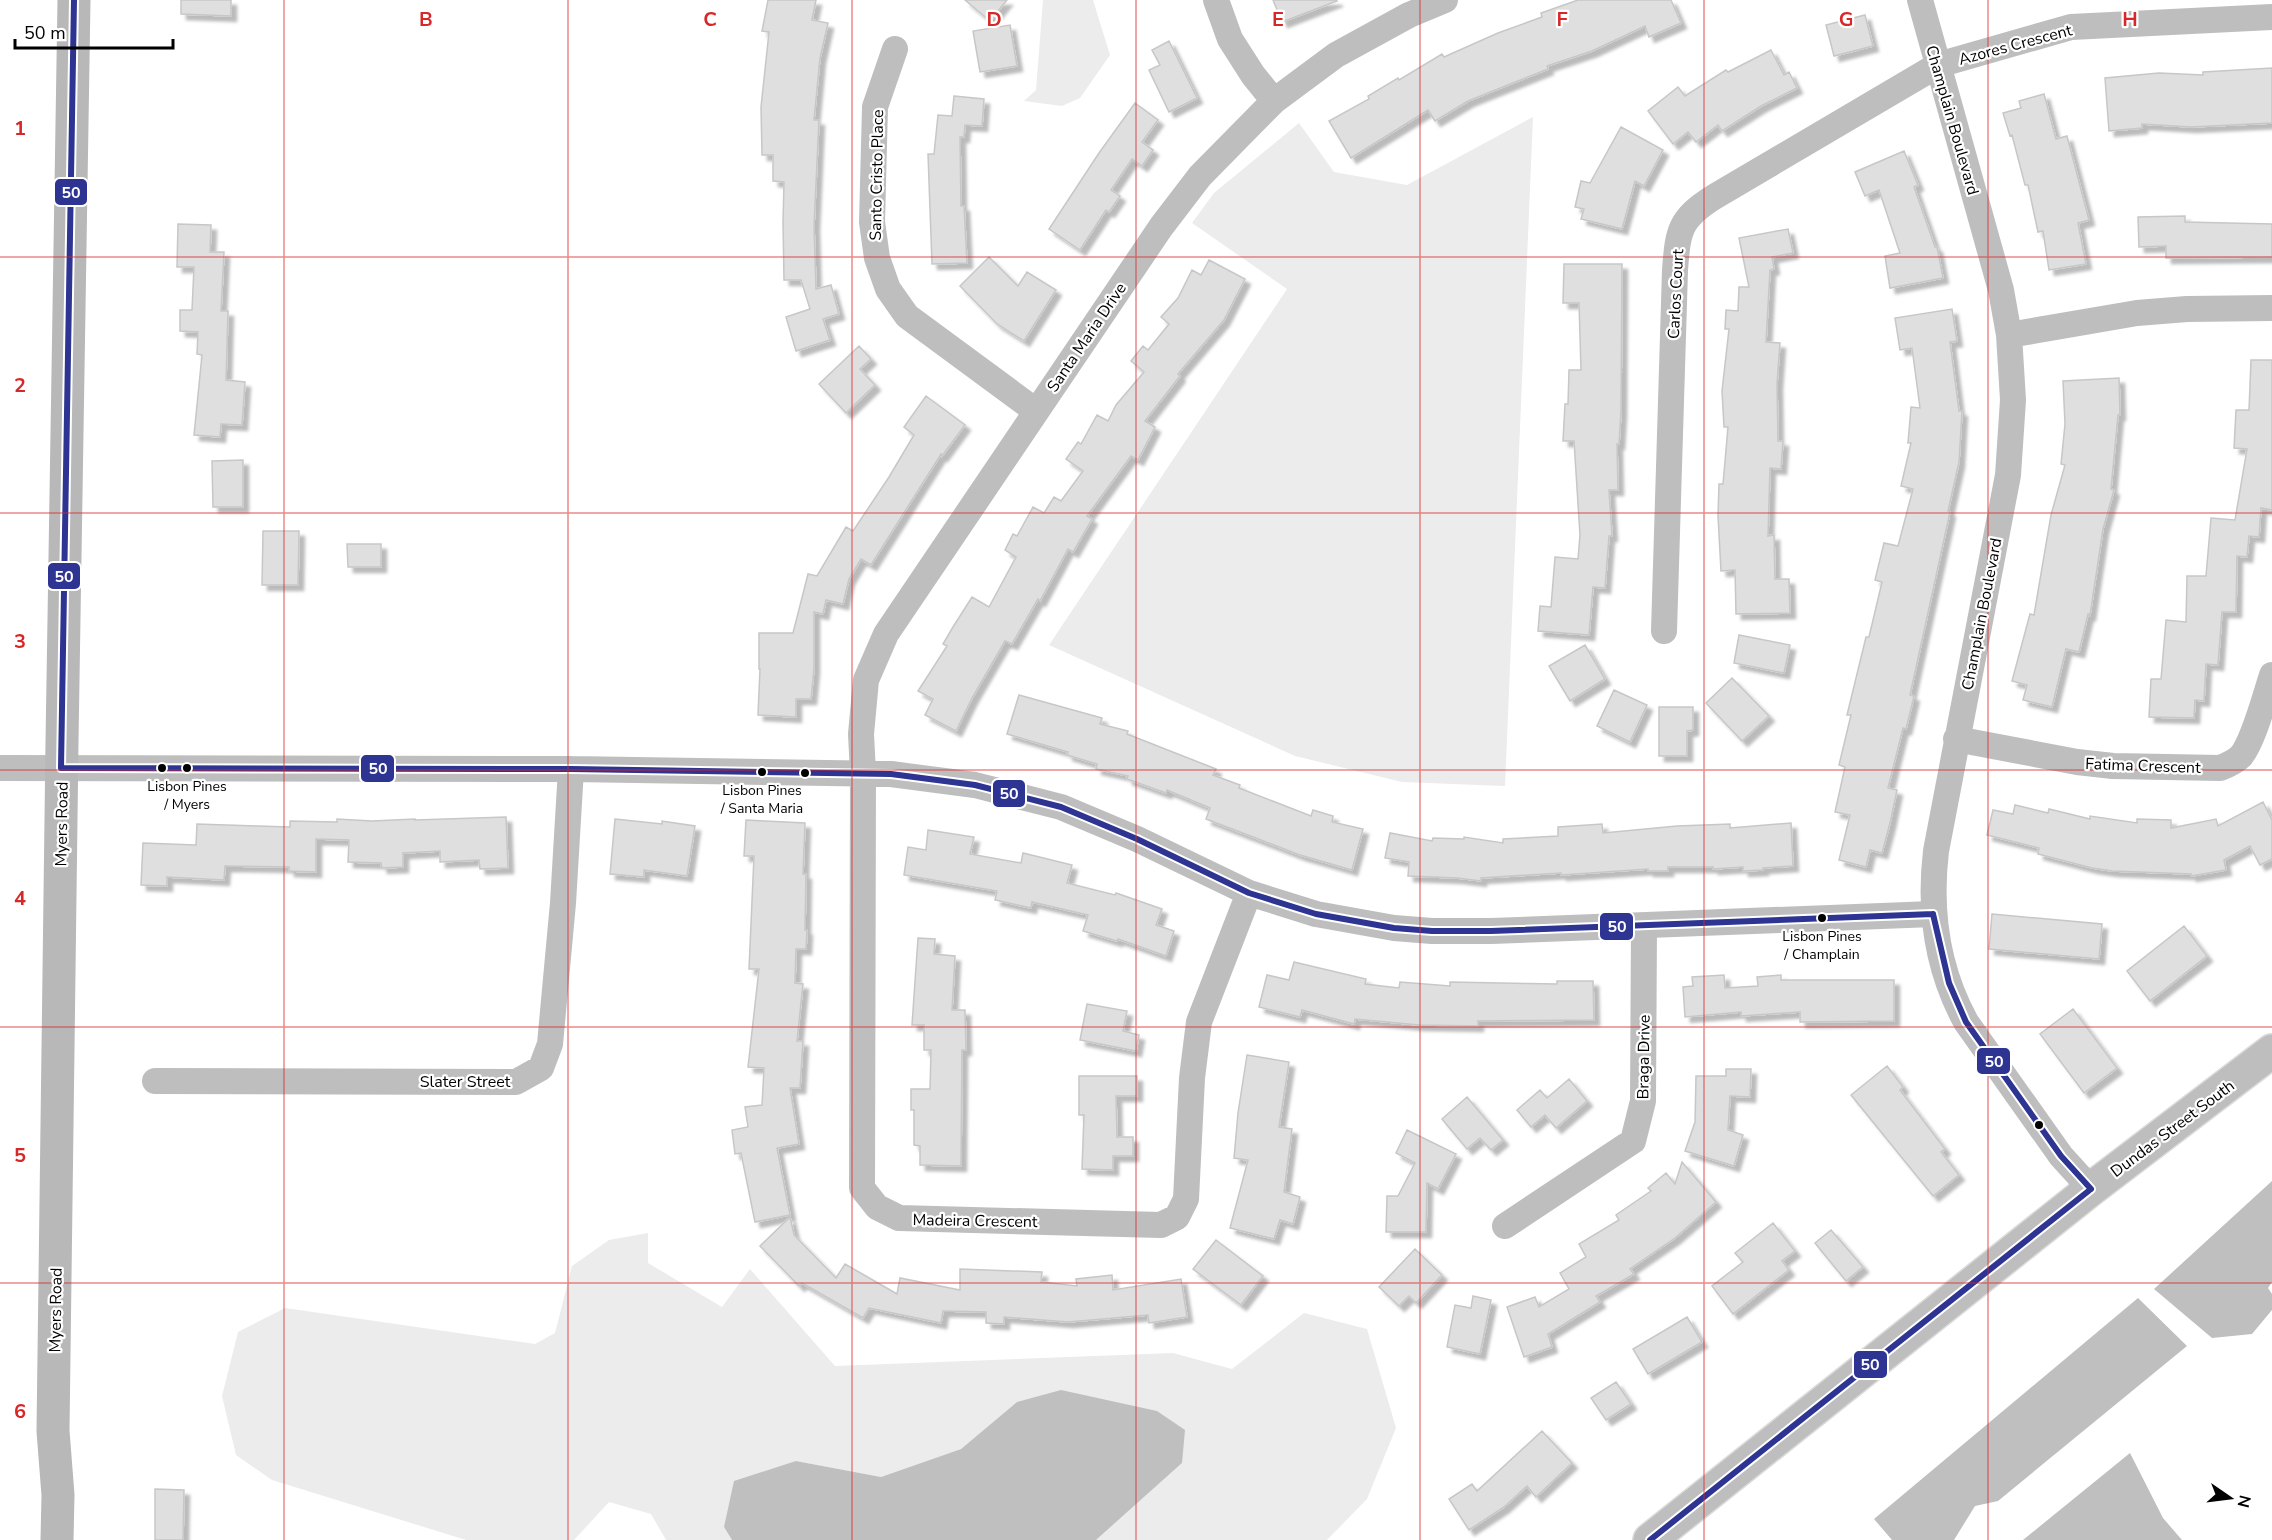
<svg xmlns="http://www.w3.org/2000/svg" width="2272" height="1540" font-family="'Nunito Sans',sans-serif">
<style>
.green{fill:#ececec}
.water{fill:#bfbfbf}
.building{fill:#dfdfdf;stroke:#c7c7c7;stroke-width:1.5;filter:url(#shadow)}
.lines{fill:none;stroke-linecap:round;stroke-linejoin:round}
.primary-casing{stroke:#dbdbdb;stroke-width:36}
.street{stroke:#bebebe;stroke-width:26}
.secondary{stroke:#b8b8b8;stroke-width:33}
.primary{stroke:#bebebe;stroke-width:33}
.bus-1-casing{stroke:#fff;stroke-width:10}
.bus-1{stroke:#2e3491;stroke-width:6}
.grid{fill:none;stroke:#d62828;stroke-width:1.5;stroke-opacity:0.55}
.bus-dot{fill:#000;stroke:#fff;stroke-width:2}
.labels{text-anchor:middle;stroke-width:4.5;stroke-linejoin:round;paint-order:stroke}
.bus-label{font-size:14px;fill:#000;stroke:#fff}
.street-label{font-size:16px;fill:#000;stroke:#fff}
.grid-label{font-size:20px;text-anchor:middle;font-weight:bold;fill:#d62828;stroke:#fff;stroke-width:4.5;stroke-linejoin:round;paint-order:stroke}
.line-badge{stroke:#fff;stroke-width:2}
.badge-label{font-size:16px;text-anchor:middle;font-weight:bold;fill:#fff}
</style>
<defs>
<filter id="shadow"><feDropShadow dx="5.5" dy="5.5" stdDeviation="1.5" flood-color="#0004"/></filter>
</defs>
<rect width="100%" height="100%" fill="#fff"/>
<path class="green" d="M1043,0H1093L1110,55L1080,98L1062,106L1024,101L1036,90Z
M1533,117L1505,786L1402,782L1295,756L1049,645L1287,289L1192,223L1214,193L1299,123L1334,172L1407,185Z
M648,1233V1263L722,1307L750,1269L835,1366L1173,1353L1232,1369L1304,1313L1367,1329L1396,1428L1367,1499L1327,1540H1096L1182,1463L1017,1402L961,1449L881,1477L796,1461L724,1527L732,1540H666L651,1514L609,1502L574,1540H466L272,1480L236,1455L222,1396L238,1332L285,1308L535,1344L555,1333L572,1266L609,1240Z"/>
<path class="water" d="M2272,1181V1282L2268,1288L2272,1294V1310L2252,1334L2212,1338L2154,1289Z
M2138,1298L2187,1346L1998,1501L1975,1506L1954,1540H1892L1874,1519Z
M1061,1390L1157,1411L1185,1430L1182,1463L1096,1540H732L724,1527L734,1481L796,1461L881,1477L961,1449L1017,1402Z
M2130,1453L2163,1518L2182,1540H2023Z"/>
<path class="building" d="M181,0H231V16L181,14Z
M768,0H816L812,20L828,23L820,58L814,120H819L814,226L816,289L831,285L839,314L823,319L830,340L796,351L786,317L810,309L801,280H784L783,223L784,182L773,181V155H762L761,107L769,32L762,31Z
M965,0H1007L990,21Z
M1273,0H1336L1337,1L1282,22Z
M1578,0H1671L1681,23L1649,37L1645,26L1592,51L1547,66L1548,69L1468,101L1435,121L1428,110L1351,158L1329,121L1369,99L1368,96L1398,78L1399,80L1442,54L1444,57L1498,33L1542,17L1541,13Z
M1865,15L1873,46L1834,56L1826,25Z
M1010,25L1017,66L980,72L973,31Z
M1169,41L1197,98L1169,112L1149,70L1160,65L1152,50Z
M1771,50L1784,75L1789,72L1797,88L1761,106L1722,131L1718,125L1696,142L1688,132L1673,144L1648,111L1678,87L1685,96L1726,70L1728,72Z
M2272,68V123L2191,127L2142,124V128L2109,131L2105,78L2159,73L2203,75V72Z
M2044,94L2056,139L2067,136L2089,220L2078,223L2086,264L2049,270L2043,231L2038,232L2028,185H2025L2012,135L2010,136L2003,113L2021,108L2019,101Z
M954,96L984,99L982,126L965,125L964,137H960L961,206H964L967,263L932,264L928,154H934L938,115L952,116Z
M1135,103L1158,120L1142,142L1153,150L1142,166L1132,159L1111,190L1120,196L1109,212L1106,210L1080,250L1049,229L1099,153Z
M1621,127L1663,150L1644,186L1635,181L1622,229L1581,219L1584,209L1575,207L1581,181L1590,183Z
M1904,151L1918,185L1914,187L1935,247H1937L1943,278L1890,288L1885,256L1900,253L1879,190L1865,196L1855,172Z
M2185,216V222L2272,224V257L2166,258V246L2139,247L2138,217Z
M178,224L211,225L210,252H224L221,311H228L226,380L245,382L242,425L221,424L220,437L194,435L202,355L197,354L198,332L180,331V310H192L194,267H177Z
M1788,229L1793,253L1772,257L1774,269L1770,270L1766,342L1780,343L1777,384L1778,441H1783L1781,469L1770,468L1768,536L1774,535L1775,579H1789L1790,613L1736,614L1735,570L1721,571L1718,516L1719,484H1723L1728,427H1724L1722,391L1729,329H1725L1726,310L1738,311L1739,287H1749L1739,238Z
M989,257L1018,286L1027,272L1056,290L1024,341L997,324L960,286Z
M1209,260L1245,279L1224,320L1178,374L1180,376L1145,421L1155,427L1138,460L1131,456L1087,516L1092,519L1073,552L1068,549L1040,601L1038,599L1012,644L1005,641L972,698L956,731L925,715L933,699L918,691L947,646L943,644L953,627L972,597L989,607L1016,557L1005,550L1013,534L1017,536L1033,507L1044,513L1054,497L1061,501L1083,471L1066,459L1078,442L1081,444L1097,415L1108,421L1116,405L1144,372L1131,361L1143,346L1148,350L1169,324L1161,317L1178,298L1192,270L1201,275Z
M1564,264H1622L1621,412L1619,444H1617L1618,490H1609L1612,536H1609L1605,588L1593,587L1589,635L1538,631L1540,606L1551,607L1555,557L1578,559L1580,535L1574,441H1563L1565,404H1568L1569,370H1581L1579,303H1563Z
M1952,309L1957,341L1950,342L1959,411H1962L1959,462L1948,511L1950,512L1910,695L1914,696L1906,729L1903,728L1888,788L1897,790L1890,823L1882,853L1870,850L1866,867L1839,860L1850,815L1835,812L1845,767L1839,765L1851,715H1847L1866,637H1869L1882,582L1875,580L1884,543L1898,546L1913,489L1901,486L1911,443H1908L1911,407L1920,408L1912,348L1900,350L1895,318Z
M859,346L871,359L860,369L875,385L846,413L819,384Z
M2251,360H2272V510L2261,508L2259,537L2249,536L2247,557L2237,556L2236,612H2222L2218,665L2206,664L2204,701L2195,700L2194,718L2149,717L2151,679H2161L2166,620L2186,622L2187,576H2206L2211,518L2235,520L2247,449L2234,448L2236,410H2249Z
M2119,378L2120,415H2118L2111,489L2114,490L2103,529L2090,615L2088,614L2079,652L2066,649L2052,707L2023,700L2027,685L2012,681L2030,614L2034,615L2051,515L2065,465L2061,464L2065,424L2063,381Z
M926,396L965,425L942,456L941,454L871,565L861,559L849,579L843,604L826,600L823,614L814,612V668L811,699H796V717L758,715L760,669H759V633H793L808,574L817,576L846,527L853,531L889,477L914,435L904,427Z
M243,460V507H213L212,461Z
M263,531H299L298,585H262Z
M347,544H381V567H348Z
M1739,635L1790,645L1784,673L1734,663Z
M1585,645L1605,679L1570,701L1549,666Z
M1732,678L1769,716L1742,741L1706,703Z
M1614,690L1647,705L1630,742L1597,726Z
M1019,695L1102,718L1100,724L1128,731L1127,734L1216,769L1213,775L1240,785L1239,788L1311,816L1313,810L1333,816L1332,822L1363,829L1352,870L1300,855L1206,819L1210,808L1167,790L1166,793L1127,779L1128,776L1096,769L1097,764L1067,755L1068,752L1007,734Z
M1659,707H1693V730L1687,731V756H1659Z
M2263,802L2272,820V859L2260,865L2250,846L2224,860L2226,870L2191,876V874L2112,871L2092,868L2038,854L2039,848L1987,835L1993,810L2013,814L2015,805L2048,813L2049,809L2090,819V816L2137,823V819L2171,820V828L2216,819L2218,826Z
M506,817L508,868L480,869L479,860L440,862V851L403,853V867L382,868L381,863L348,862L349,840L316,839V872L289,871V867L225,866L224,880L167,877V886L141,885L143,843L196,845L197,824L290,827V821L337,822V819L372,821L415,819V820Z
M615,819L662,824V821L695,826L687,876L644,870V877L610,874Z
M746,820L805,823L803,874H806L805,930H807L806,949H796L795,983L803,984L797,1041H803L800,1088H790L799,1144L777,1148L790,1215L755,1222L741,1153L735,1154L732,1130L748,1127L745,1107L762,1105L764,1068L748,1067L759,969H749L754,856H744Z
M1791,823L1793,866L1763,868V870L1743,871V867L1713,869V867H1668V871H1648V869L1561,875V873L1481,878V881L1457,878L1408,876L1409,862L1385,858L1390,833L1432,841L1433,838L1464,839V837L1503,843V839L1558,836V827L1602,824L1603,833L1677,826L1730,824V828Z
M928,830L974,837L970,854L1021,863L1023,853L1072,865L1067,883L1115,895L1116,893L1162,909L1156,925L1174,931L1166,956L1118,939L1117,941L1083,931L1088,915L1032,902L1031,908L995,900L997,891L904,875L908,847L926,850Z
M1992,914L2102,924L2099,959L1989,949Z
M2184,926L2207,956L2150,1001L2127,971Z
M918,938L935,939L934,954L955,956L952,1010H965L966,1050H962L961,1166L920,1165V1146L914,1145V1110H911V1089H930L931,1050H924V1025H912Z
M1294,962L1366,979L1365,984L1399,988L1400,982L1450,986V982L1557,984V981H1593L1594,1020L1478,1021V1026L1419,1025L1355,1019L1354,1024L1302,1010L1300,1017L1259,1007L1267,975L1289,980Z
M1724,975L1725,988L1758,986L1757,977L1781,975V980H1894V1021L1800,1022V1012L1741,1016V1012L1685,1017L1683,987L1693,986L1692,977Z
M1087,1004L1127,1011L1123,1031L1139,1035L1136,1051L1080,1040Z
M2073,1009L2117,1068L2084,1093L2040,1034Z
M1247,1055L1289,1062L1279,1127L1292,1129L1284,1192L1300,1197L1293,1224L1280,1220L1274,1239L1230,1228L1248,1160L1234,1158L1238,1113Z
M1887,1066L1903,1087L1900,1090L1945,1149L1941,1152L1959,1175L1933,1196L1851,1095Z
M1726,1069H1751L1750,1097L1730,1096L1728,1130L1743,1135L1734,1166L1685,1151L1695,1122L1696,1076H1726Z
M1079,1076H1137V1096H1116L1117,1137H1133V1156H1113V1170L1082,1169L1084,1115H1079Z
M1569,1079L1587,1101L1556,1128L1545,1115L1531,1127L1517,1110L1540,1090L1547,1098Z
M1467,1097L1503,1140L1491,1150L1480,1138L1467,1149L1442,1119Z
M1407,1130L1456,1154L1438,1189L1427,1183L1426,1232H1386L1387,1196H1398L1415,1163L1396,1153Z
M1682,1162L1716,1202L1675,1238L1630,1269L1634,1274L1596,1296L1600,1302L1548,1334L1552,1347L1524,1357L1507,1307L1535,1297L1539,1307L1569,1289L1560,1273L1586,1257L1579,1244L1619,1220L1616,1215L1651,1191L1648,1188L1666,1173L1675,1184Z
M790,1217L794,1235L836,1278L845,1264L897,1294L900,1278L960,1290V1269L1042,1272L1041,1282L1077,1286L1076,1279L1112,1275L1113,1290L1181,1279L1187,1317L1149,1323L1148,1315L1068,1322L1004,1317V1324L986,1323V1312L943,1311L941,1323L869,1308L863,1318L802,1283L799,1286L760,1246Z
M1773,1223L1795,1251L1782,1261L1789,1270L1733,1314L1712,1286L1743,1262L1735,1253Z
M1831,1230L1863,1267L1846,1281L1815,1243Z
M1216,1240L1263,1276L1241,1305L1193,1269Z
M1415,1249L1442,1275L1416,1303L1409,1296L1399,1306L1379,1287Z
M1473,1296L1491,1300L1480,1354L1447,1347L1455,1305L1471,1308Z
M1687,1317L1702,1342L1648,1374L1633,1349Z
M1616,1382L1631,1404L1606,1420L1591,1398Z
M1542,1431L1572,1463L1536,1497L1527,1486L1504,1507L1469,1530L1449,1499L1472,1484L1477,1491Z
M155,1489L184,1490L183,1540H155Z"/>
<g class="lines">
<g class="primary-casing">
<path id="primary" d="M1650,1540L2091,1189L2272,1051"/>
</g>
<path class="street" d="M1216,0L1230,39L1253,75L1274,101
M1920,0L2001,290L2009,335L2013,400L2008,475L1936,851C1929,910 1937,969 1966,1022L2061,1156L2091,1189
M895,49L875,107L872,222L877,258L888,289L907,316L1036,411
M2009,335L2137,313L2187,309L2272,308
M1664,631L1675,270C1678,231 1679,219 1714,197L1938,65L2071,27L2272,17
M1956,739L2077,762L2113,766L2220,768C2228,765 2235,762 2241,756C2254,740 2265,696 2272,675
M0,768L571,769L891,774L975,785L1061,807L1137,839L1249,893L1316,914L1394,928L1432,931H1491L1933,914
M1249,893L1199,1022L1192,1078L1186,1199L1177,1217L1161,1225L899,1218L877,1207L862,1188L863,773L861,734L866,680L886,634L1161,227L1200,176L1274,101L1336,55L1409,15L1445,0
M155,1081L516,1082L541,1068L550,1044L563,903L571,769
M1505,1226L1633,1141L1643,1101L1644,926"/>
<path class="secondary" d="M57,1540L58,1495L53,1431L62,742L74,0"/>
<use href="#primary" class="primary"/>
<g class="bus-1-casing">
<path id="bus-1" d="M61,768L571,769L891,774L975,785L1061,807L1137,839L1249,893L1316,914L1394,928L1432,931H1491L1933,914
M61,768L74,0
M1933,914L1949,983L1966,1022L2061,1156L2091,1189
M1650,1540L2091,1189"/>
</g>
<use href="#bus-1" class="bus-1"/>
</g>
<path class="grid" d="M284,0V1540M568,0V1540M852,0V1540M1136,0V1540M1420,0V1540M1704,0V1540M1988,0V1540M0,257H2272M0,513H2272M0,770H2272M0,1027H2272M0,1283H2272"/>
<g class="bus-dot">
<circle cx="162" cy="768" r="5"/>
<circle cx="187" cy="768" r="5"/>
<circle cx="762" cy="772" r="5"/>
<circle cx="805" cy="773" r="5"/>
<circle cx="1822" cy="918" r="5"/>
<circle cx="2039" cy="1125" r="5"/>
</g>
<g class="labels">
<g class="bus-label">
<text x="187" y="791">Lisbon Pines<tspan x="187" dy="18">/ Myers</tspan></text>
<text x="762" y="795">Lisbon Pines<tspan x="762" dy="18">/ Santa Maria</tspan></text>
<text x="1822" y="941">Lisbon Pines<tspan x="1822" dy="18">/ Champlain</tspan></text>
</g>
<g class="street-label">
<text transform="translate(2015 44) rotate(-15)" y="6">Azores Crescent</text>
<text transform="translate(1953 120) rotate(74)" y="6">Champlain Boulevard</text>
<text transform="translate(876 175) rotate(-89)" y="6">Santo Cristo Place</text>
<text transform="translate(1675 294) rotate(-87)" y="6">Carlos Court</text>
<text transform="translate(1086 337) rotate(-56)" y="6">Santa Maria Drive</text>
<text transform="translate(1981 614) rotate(-79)" y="6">Champlain Boulevard</text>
<text transform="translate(2143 765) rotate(2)" y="6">Fatima Crescent</text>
<text transform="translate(61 824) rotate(-89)" y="6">Myers Road</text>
<text transform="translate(1643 1057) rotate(-89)" y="6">Braga Drive</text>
<text x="465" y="1087">Slater Street</text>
<text transform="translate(2172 1128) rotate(-37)" y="6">Dundas Street South</text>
<text transform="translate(975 1220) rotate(1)" y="6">Madeira Crescent</text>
<text transform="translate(55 1310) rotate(-89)" y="6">Myers Road</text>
</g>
</g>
<g class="grid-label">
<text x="426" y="26">B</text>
<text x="710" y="26">C</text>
<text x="994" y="26">D</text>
<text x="1278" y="26">E</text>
<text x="1562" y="26">F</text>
<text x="1846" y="26">G</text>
<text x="2130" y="26">H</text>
<text x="20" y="135">1</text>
<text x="20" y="392">2</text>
<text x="20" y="648">3</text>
<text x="20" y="905">4</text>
<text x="20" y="1162">5</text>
<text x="20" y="1418">6</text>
</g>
<g class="line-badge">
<rect x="54" y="178" width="34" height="28" rx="6" fill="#2e3491"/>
<rect x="47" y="562" width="34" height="28" rx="6" fill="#2e3491"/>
<rect x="360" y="754" width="35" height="29" rx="6" fill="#2e3491"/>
<rect x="992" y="779" width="34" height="29" rx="6" fill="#2e3491"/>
<rect x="1599" y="912" width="35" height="29" rx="6" fill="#2e3491"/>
<rect x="1976" y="1047" width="35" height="28" rx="6" fill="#2e3491"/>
<rect x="1853" y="1350" width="35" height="29" rx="6" fill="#2e3491"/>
</g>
<g class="badge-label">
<text x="71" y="198">50</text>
<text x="64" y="582">50</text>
<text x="378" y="774">50</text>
<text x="1009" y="799">50</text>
<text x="1617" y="932">50</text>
<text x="1994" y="1067">50</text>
<text x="1870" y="1370">50</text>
</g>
<g transform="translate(2230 1498) rotate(104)" stroke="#ffffff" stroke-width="4.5" paint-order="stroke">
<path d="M0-4.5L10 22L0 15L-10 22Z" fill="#000000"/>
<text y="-9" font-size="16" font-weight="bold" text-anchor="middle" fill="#000000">N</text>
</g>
<path d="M15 39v9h158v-9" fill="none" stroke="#000000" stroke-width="3"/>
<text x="24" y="39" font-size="18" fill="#000000" stroke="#ffffff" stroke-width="4.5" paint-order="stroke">50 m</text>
</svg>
